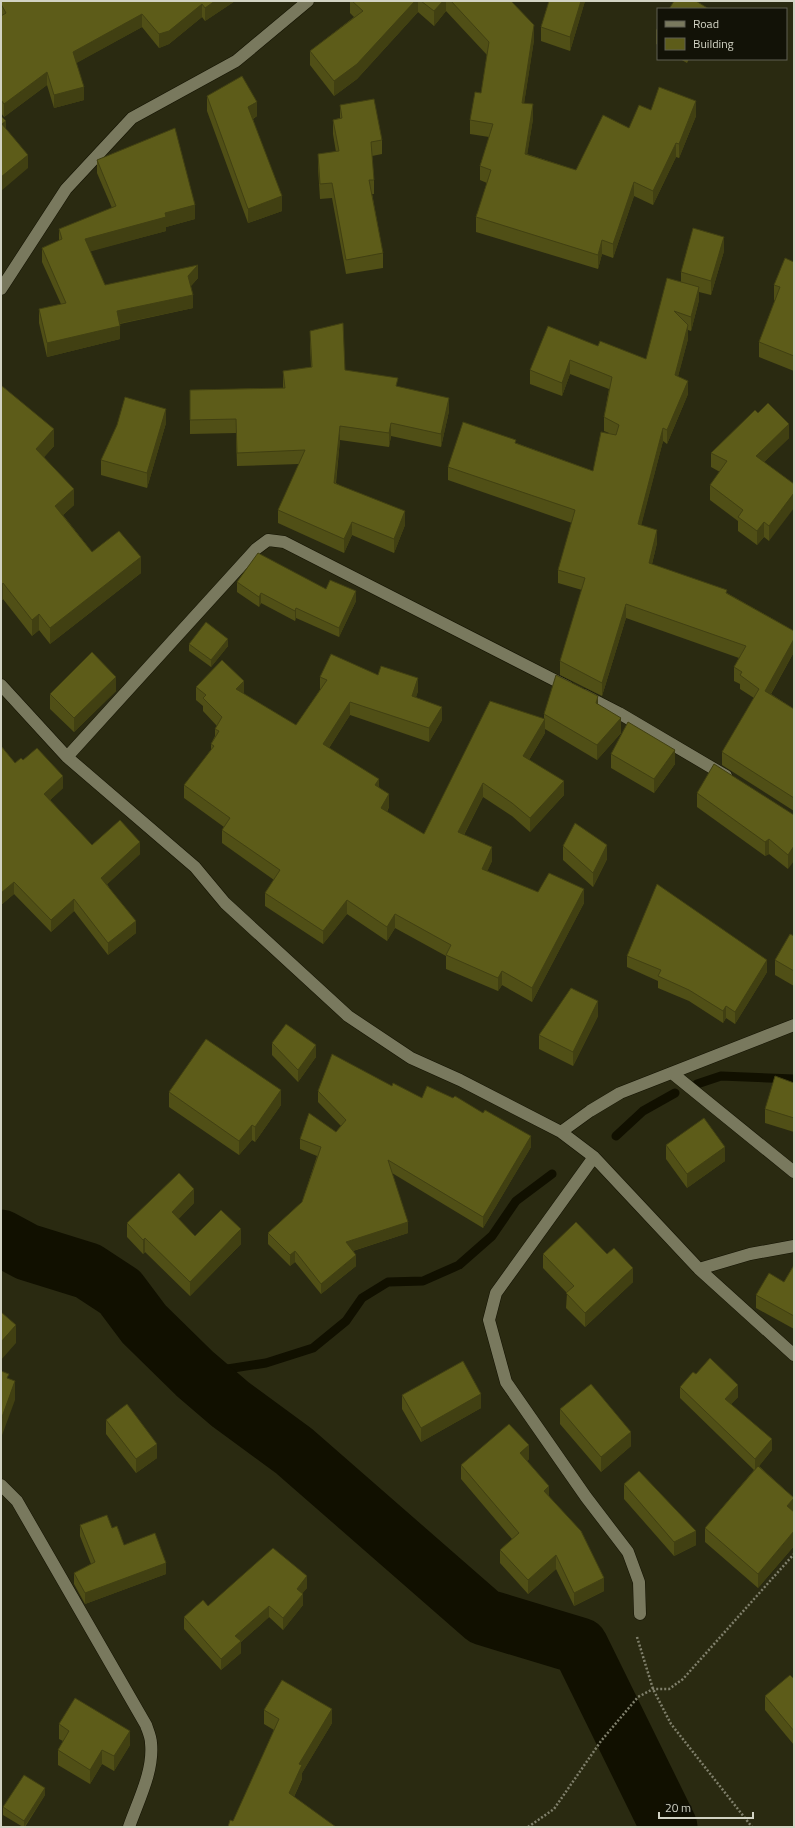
<svg xmlns="http://www.w3.org/2000/svg" width="795" height="1828" font-family="'Titillium Web',sans-serif">
<style>
.lines{fill:none;stroke-linecap:round;stroke-linejoin:round}
.stream{stroke:#111000;stroke-width:9}
.river{stroke:#111000;stroke-width:57}
.minor-casing{stroke:#131200;stroke-width:13}
.path{stroke:#80806c;stroke-width:2.5;stroke-dasharray:2 2;stroke-linecap:butt}
.minor{stroke:#79795e;stroke-width:12}
.wall{fill:#504f16}
.shaded-wall{fill:#414012}
.building{fill:#5d5c19;stroke:#414012}
</style>
<rect width="100%" height="100%" fill="#2a2a11"/>
<g class="lines">
<path class="stream" d="M697,1084L721,1076L794,1079
M616,1136L643,1111L675,1093
M195,1374L266,1363L313,1348L346,1321L362,1298L388,1282L423,1281L459,1265L492,1236L516,1201L552,1174"/>
<path class="river" d="M1,1238L27,1252L88,1271L120,1292L144,1324L195,1374L230,1404L294,1451L484,1617L580,1646L669,1827"/>
<g class="minor-casing">
<path id="minor" d="M1,289L66,189L132,118L236,61L308,1
M1,685L67,757L195,867L225,903L348,1016L411,1058L460,1080L561,1132L594,1157L699,1269L794,1355
M584,695L619,713L726,776
M67,757L256,549L268,540L284,542L568,687
M672,1073L794,1172
M561,1132L590,1111L620,1093L794,1025
M594,1157L496,1293L489,1320L506,1382L586,1497L628,1552L639,1582L640,1614
M699,1269L750,1254L794,1246
M1,1485L17,1501L146,1725C148,1731 151,1737 151,1743C154,1771 138,1801 129,1827"/>
</g>
<path class="path" d="M637,1637L653,1689L671,1724L752,1827
M528,1827L554,1809L601,1741L638,1697L653,1689H669L683,1679L794,1554"/>
<use href="#minor" class="minor"/>
</g>
<path class="wall" d="M1,1H235L205,21L202,17L169,44L159,48L142,27L76,63L84,100L54,108L47,85L4,117L1,113Z
M350,1H511L534,40L524,103L533,119L527,154L576,170L629,128L651,110L696,116L679,158L676,157L653,205L634,196L613,258L602,254L598,269L476,232V217L487,183L480,180V166L489,137L470,134V120L481,93L487,55L446,11L434,26L418,12L357,79L334,96L310,65V51L354,17L350,13Z
M549,1H585L570,51L541,41V27Z
M658,27V45L656,44V30Z
M680,59H689L687,63Z
M207,96L257,116L253,119L282,211L248,223L207,111Z
M340,105L382,140V154L372,156L374,180V194H372L383,253V268L346,274L332,198L320,199L318,168V154L336,152L333,134V120L340,118Z
M97,160L195,219L166,227V231L90,251L105,285L198,278L191,286L193,308L120,324V339L47,357L39,323V309L61,304L42,262V248L59,241V229L112,208L97,173Z
M724,251L711,295L699,292V300L691,331L688,330V339L678,376L688,394L667,444L663,441L641,525L657,543L652,564L727,593L794,631V652L771,694L794,709V811L722,765V752L754,698L740,689V684L734,681V667L739,658L626,618L602,696L560,675V661L582,590L558,583V570L572,523L448,480V467L516,443L593,471L609,433L604,431V417L609,389L570,374L562,396L530,384V370L598,346L646,359L681,282V272Z
M794,262V371L759,357V342L775,300H774V285Z
M310,331L345,370L398,387L449,411L441,447L391,436L389,447L340,440L336,483L405,525L394,553L352,535L344,553L278,523V510L299,464L237,466L236,433L190,434V390L283,388V371L311,367L310,344Z
M1,391L54,446L44,457L74,505L63,515L92,552L141,573L50,644L39,630L32,636L3,599L1,601Z
M758,413L789,438L764,462L794,484L769,541L764,537L757,545L738,531V521L710,500V485L720,472L711,467V453Z
M166,423L147,488L101,475V460Z
M237,582L326,589L356,601L339,637L296,618L295,621L261,603L259,607L237,592Z
M189,644L228,646L211,667L189,651Z
M378,675L418,691L416,697L442,720L429,742L350,715L329,748L379,787L389,807L387,812L424,834L544,719V714L598,705L621,733L597,760L545,729V733L529,760L564,795L530,832L512,816L483,797L464,835L492,861L487,871L538,892L584,903L532,1002L502,985L498,991L446,969V956L395,928L387,941L347,914L323,944L265,906V893L274,880L222,843V830L224,827L184,798V785L211,751V744L215,736V729L217,726L203,711V706L196,700V687L244,694L296,725L320,690V677Z
M116,691L74,732L50,709V694Z
M1,746L15,763L23,760L63,788L50,800L92,845L140,854L107,884L136,933L108,955L74,911L51,932L14,894L1,905Z
M611,754L675,764L654,793L611,768Z
M697,793L794,815L788,869L769,854L765,856L697,807Z
M563,846L607,859L593,887L563,860Z
M794,936V986L775,975V960Z
M627,956L767,972L735,1024L726,1018L723,1023L689,1001L658,988V981L627,967Z
M598,1016L573,1066L539,1049V1035Z
M272,1043L316,1057L298,1082L272,1055Z
M794,1083V1132L765,1123V1109Z
M392,1086L422,1098L531,1147L483,1228L392,1173L408,1233L353,1251L356,1266L321,1294L295,1262L290,1266L268,1244V1233L302,1202L317,1156L300,1149V1139L336,1132L341,1126L318,1102V1091Z
M169,1092L281,1105L255,1142L252,1140L239,1155L169,1107Z
M666,1145L725,1161L687,1188L666,1159Z
M194,1203L178,1219L195,1236L241,1244L190,1296L145,1252L143,1254L127,1237V1223Z
M543,1254L633,1282L585,1327L566,1308L567,1293L543,1268Z
M794,1265V1329L756,1308V1295L784,1282Z
M696,1374L738,1397L731,1404L772,1450L759,1466L794,1498V1546L758,1588L705,1542V1528L754,1470L680,1398V1387Z
M402,1395L481,1408L421,1442L402,1409Z
M560,1409L631,1446L601,1472L560,1424Z
M106,1420L157,1458L136,1473L106,1434Z
M529,1459L527,1461L549,1496L604,1591L574,1606L556,1569L528,1594L500,1563V1550L512,1539L461,1479V1465Z
M624,1484L696,1545L674,1556L624,1499Z
M80,1525L112,1528L124,1545L166,1574L85,1604L74,1584V1573L91,1564L80,1536Z
M307,1588L302,1593L303,1605L283,1630L269,1617L241,1642V1653L221,1670L184,1629V1617L208,1606Z
M794,1679V1745L765,1710V1696Z
M264,1710L332,1723L302,1773V1779L294,1797L233,1821L274,1730L264,1724Z
M59,1724L130,1745L114,1771L102,1764L90,1784L58,1765V1750L63,1741L59,1739Z
M45,1795L25,1827H23L3,1815V1807Z"/>
<path class="shaded-wall" d="M215,1H235L205,21V8Z
M415,1H418V12L357,79L334,96V81Z
M443,1H446V11L434,26V11Z
M581,1H585L570,51V37Z
M202,4V17L169,44L159,48V34Z
M142,14V27L73,65V52Z
M534,25V40L522,117V103Z
M47,72V85L4,117V104Z
M84,87V100L54,108V95Z
M696,101V116L679,158V144Z
M257,102V116L248,121V107Z
M533,104V119L525,168V154Z
M6,121V134L2,124Z
M676,143V157L653,205V191Z
M28,155V168L1,191V177Z
M634,182V196L613,258V244Z
M282,196V211L248,223V209Z
M195,205V219L166,227V231L85,253V239L165,213Z
M724,237V251L711,295V281Z
M602,240V254L598,269V255Z
M198,265V278L188,289V276Z
M699,287V300L691,331V317Z
M193,295V308L117,324V311Z
M688,325V339L675,388V375Z
M120,326V339L47,357V343Z
M570,360V374L562,396V383Z
M688,381V394L667,444V430Z
M449,398V411L441,447V434Z
M166,409V423L147,488V473Z
M391,423V436L389,447V433Z
M789,424V438L756,470V456Z
M340,426V440L334,496V483Z
M663,428V441L638,538V524Z
M54,429V446L36,466V449Z
M74,489V505L55,522V506Z
M794,493V508L769,541V526Z
M405,511V525L394,553V539Z
M352,522V535L344,553V539Z
M764,522V537L757,545V531Z
M657,530V543L649,576V563Z
M141,557V573L50,644V628Z
M3,583V599L1,601V585Z
M356,591V601L339,637V628Z
M261,593V603L259,607V597Z
M626,604V618L602,696V683Z
M296,608V618L295,621V611Z
M39,614V630L32,636V620Z
M228,639V646L211,667V660Z
M794,639V652L765,704V691Z
M116,677V691L74,732V718Z
M418,678V691L412,709V696Z
M244,681V695L236,689Z
M598,696V711L596,703Z
M350,702V715L323,757V744Z
M442,707V720L429,742V728Z
M621,718V733L597,760V745Z
M545,719V733L523,770V756Z
M675,750V764L654,793V779Z
M63,776V788L44,806V794Z
M379,779V792L375,785Z
M564,781V795L530,832V818Z
M483,783V797L458,846V832Z
M389,794V807L381,821V808Z
M769,839V854L765,856V842Z
M140,842V854L101,890V878Z
M607,845V859L593,887V873Z
M794,846V861L788,869V855Z
M492,847V861L482,883V869Z
M14,882V894L1,905V893Z
M584,889V903L532,1002V988Z
M74,899V911L51,932V920Z
M347,900V914L323,944V931Z
M395,914V928L387,941V927Z
M136,921V933L108,955V943Z
M767,960V972L735,1024V1012Z
M502,971V985L498,991V978Z
M598,1001V1016L573,1066V1052Z
M726,1006V1018L723,1023V1011Z
M316,1045V1057L298,1082V1070Z
M281,1090V1105L255,1142V1127Z
M252,1125V1140L239,1155V1141Z
M531,1136V1147L483,1228V1217Z
M725,1147V1161L687,1188V1174Z
M194,1189V1203L172,1226V1212Z
M408,1222V1233L346,1253V1242Z
M241,1229V1244L190,1296V1282Z
M145,1238V1252L143,1254V1240Z
M295,1251V1262L290,1266V1255Z
M356,1255V1266L321,1294V1284Z
M633,1268V1282L585,1327V1313Z
M16,1325V1343L1,1360V1342Z
M15,1381V1400L1,1438V1420Z
M738,1385V1397L725,1410V1399Z
M481,1394V1408L421,1442V1428Z
M631,1432V1446L601,1472V1457Z
M772,1439V1450L755,1471V1459Z
M157,1444V1458L136,1473V1459Z
M529,1445V1459L520,1467V1453Z
M549,1486V1500L544,1491Z
M794,1498V1512L787,1506Z
M696,1531V1545L674,1556V1542Z
M794,1531V1546L758,1588V1574Z
M556,1555V1569L528,1594V1580Z
M166,1563V1574L85,1604V1593Z
M307,1576V1588L297,1600V1589Z
M604,1578V1591L574,1606V1593Z
M303,1594V1605L283,1630V1618Z
M269,1606V1617L241,1642V1653L221,1670V1659L235,1636Z
M332,1709V1723L302,1773V1779L289,1807V1793L299,1764Z
M130,1731V1745L114,1771V1756Z
M102,1750V1764L90,1784V1770Z
M45,1788V1795L24,1827V1821Z"/>
<path class="building" d="M1,1H215L205,8L202,4L169,31L159,34L142,14L73,52L84,87L54,95L47,72L4,104L1,100V16L6,13L1,4Z
M352,1H415L357,64L334,81L310,51L363,11Z
M421,1H443L434,11Z
M451,1H511L534,25L522,103L533,104L525,154L576,170L603,115L629,128L639,105L651,110L659,87L696,101L679,144L676,143L653,191L634,182L613,244L602,240L598,255L476,217L491,170L480,166L493,124L470,120L475,92L481,93L489,42Z
M549,1H581L570,37L541,27Z
M674,1H696L709,9H669Z
M242,76L257,102L248,107L282,196L248,209L207,96Z
M374,99L382,140L371,142L374,180H369L383,253L346,260L332,183L320,184L318,154L339,151L333,120L342,118L340,105Z
M1,116L6,121L2,124L28,155L1,177Z
M175,128L195,205L165,213L166,217L85,239L105,285L198,265L188,276L193,295L117,311L120,326L47,343L39,309L66,303L42,248L62,239L59,229L116,206L97,160Z
M693,228L724,237L711,281L681,272Z
M785,258L794,262V356L759,342L780,287L774,285Z
M667,278L699,287L691,317L674,311L688,325L675,375L688,381L667,430L663,428L638,524L657,530L649,563L727,590L726,593L794,631V639L765,691L794,709V798L722,752L759,689L740,675L742,672L734,667L746,646L626,604L602,683L560,661L585,578L558,570L575,510L448,467L463,422L516,440L515,443L593,471L601,432L616,435L619,425L604,417L612,377L570,360L562,383L530,370L548,326L598,346L600,341L646,359Z
M343,323L345,370L398,378L396,386L449,398L441,434L391,423L389,433L340,426L334,483L405,511L394,539L352,522L344,539L278,510L305,450L237,453L236,419L190,420V390L285,388L283,371L312,367L310,331Z
M2,386L54,429L36,449L74,489L55,506L92,552L119,531L141,557L50,628L39,614L32,620L3,583L1,585V391Z
M125,397L166,409L147,473L101,460L117,425Z
M768,403L789,424L756,456L794,484V493L769,526L764,522L757,531L738,517L743,510L710,485L727,461L711,453L755,410L758,413Z
M258,553L326,589L330,580L356,591L339,628L296,608L295,611L261,593L259,597L237,582Z
M206,622L228,639L211,660L189,644Z
M92,652L116,677L74,718L50,694Z
M331,654L378,675L381,666L418,678L412,696L442,707L429,728L350,702L323,744L379,779L375,785L389,794L381,808L424,834L490,701L545,719L523,756L564,781L530,818L512,803L483,783L458,832L492,847L482,869L538,892L549,873L584,889L532,988L502,971L498,978L446,955L451,945L395,914L387,927L347,900L323,931L265,893L280,870L222,830L230,818L184,785L214,746L211,744L219,731L215,729L222,717L203,698L206,695L196,687L222,660L244,681L236,689L296,725L327,680L320,677Z
M556,675L598,696L596,703L621,718L597,745L544,714Z
M628,722L675,750L654,779L611,754Z
M1,746L15,763L21,758L23,760L37,748L63,776L44,794L92,845L120,820L140,842L101,878L136,921L108,943L74,899L51,920L14,882L1,893Z
M714,764L794,815V846L788,855L769,839L765,842L697,793Z
M575,823L607,845L593,873L563,846Z
M657,884L767,960L735,1012L726,1006L723,1011L689,990L658,976L661,970L627,956Z
M790,934L794,936V971L775,960Z
M571,988L598,1001L573,1052L539,1035Z
M286,1024L316,1045L298,1070L272,1043Z
M206,1039L281,1090L255,1127L252,1125L239,1141L169,1092Z
M332,1054L392,1086L393,1083L422,1098L427,1086L453,1098L455,1096L483,1113L485,1110L531,1136L483,1217L388,1160L408,1222L346,1242L356,1255L321,1284L295,1251L290,1255L268,1233L302,1202L321,1147L300,1139L309,1113L336,1132L346,1120L318,1091Z
M775,1076L794,1083V1118L765,1109Z
M704,1118L725,1147L687,1174L666,1145Z
M179,1173L194,1189L172,1212L195,1236L221,1210L241,1229L190,1282L145,1238L143,1240L127,1223Z
M576,1222L607,1254L614,1248L633,1268L585,1313L566,1293L574,1286L543,1254Z
M794,1265V1316L756,1295L769,1273L784,1282Z
M1,1312L16,1325L1,1342Z
M710,1358L738,1385L725,1399L772,1439L755,1459L680,1387L693,1372L696,1374Z
M463,1361L481,1394L421,1428L402,1395Z
M1,1371L9,1374L7,1378L15,1381L1,1420Z
M591,1384L631,1432L601,1457L560,1409Z
M127,1404L157,1444L136,1459L106,1420Z
M509,1424L529,1445L520,1453L549,1486L544,1491L581,1531L604,1578L574,1593L556,1555L528,1580L500,1550L519,1533L461,1465Z
M758,1466L794,1498L787,1506L794,1512V1531L758,1574L705,1528Z
M639,1471L696,1531L674,1542L624,1484Z
M107,1515L112,1528L117,1526L124,1545L155,1533L166,1563L85,1593L74,1573L95,1562L80,1525Z
M273,1548L307,1576L297,1589L303,1594L283,1618L269,1606L235,1636L241,1641L221,1659L184,1617L203,1600L208,1606Z
M790,1675L794,1679V1731L765,1696Z
M282,1680L332,1709L299,1764L302,1765L289,1793L336,1827H228L230,1820L233,1821L279,1719L264,1710Z
M75,1698L130,1731L114,1756L102,1750L90,1770L58,1750L69,1731L59,1724Z
M24,1775L45,1788L24,1821L3,1807Z"/>
<rect width="795" height="1828" fill="none" stroke="#d2d3c4" stroke-width="4"/>
<rect x="657" y="8" width="130" height="52" fill="#121207" stroke="#5f5f53"/>
<rect x="665" y="21" width="20" height="6" fill="#79795e" stroke="#5f5f53"/>
<text x="693" y="28" font-size="12" fill="#d2d3c4">Road</text>
<rect x="665" y="38" width="20" height="12" fill="#5d5c19" stroke="#5f5f53"/>
<text x="693" y="48" font-size="12" fill="#d2d3c4">Building</text>
<path d="M659 1812v6h94v-6" fill="none" stroke="#d2d3c4" stroke-width="2"/>
<text x="665" y="1812" font-size="12" fill="#d2d3c4" stroke="#121207" stroke-width="3" paint-order="stroke">20 m</text>
</svg>
